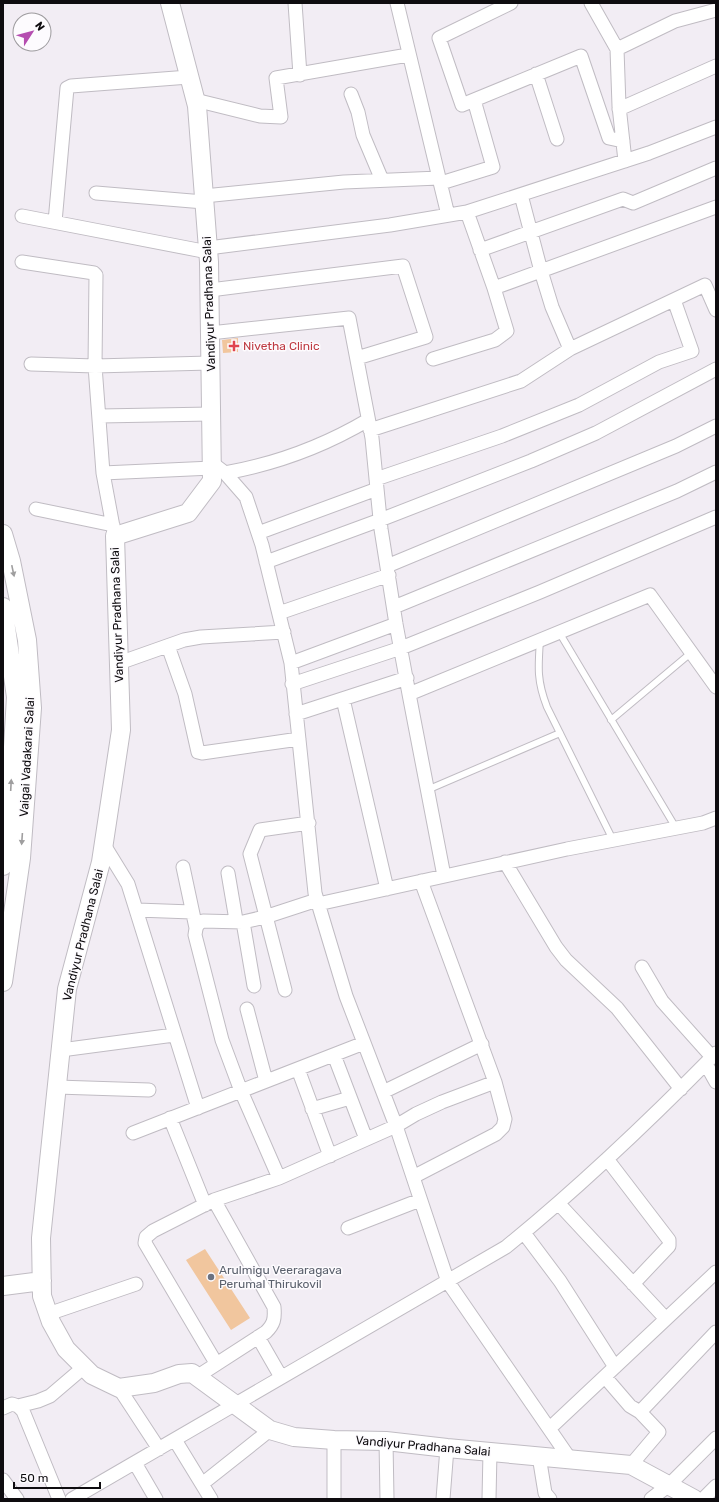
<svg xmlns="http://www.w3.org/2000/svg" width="719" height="1502" font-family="Rubik,sans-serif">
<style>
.building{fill:#f1c69e}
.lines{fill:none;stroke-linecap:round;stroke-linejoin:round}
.lane-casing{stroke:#c0bcc3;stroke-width:8}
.street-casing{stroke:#c0bcc3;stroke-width:15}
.secondary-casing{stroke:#c0bcc3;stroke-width:20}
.lane{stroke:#fff;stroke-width:6}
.street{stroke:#fff;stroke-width:13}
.secondary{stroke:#fff;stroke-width:18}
.oneway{fill:#9f9e9f}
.health-dot{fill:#e0444e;stroke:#fdfbfe;stroke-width:1.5}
.worship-dot{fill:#6b7280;stroke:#fdfbfe;stroke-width:1.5}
.labels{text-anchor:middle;stroke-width:3;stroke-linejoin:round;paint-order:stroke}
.street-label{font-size:12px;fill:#0e0c0f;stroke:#fdfbfe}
.health-label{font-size:12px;fill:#be3a42;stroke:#fdfbfe;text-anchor:start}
.worship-label{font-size:12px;fill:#5b616d;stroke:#fdfbfe;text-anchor:start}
</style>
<rect width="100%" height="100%" fill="#f2edf4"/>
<path class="building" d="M238,338V352L223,353L222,340Z
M205,1249L250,1318L231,1330L186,1260Z"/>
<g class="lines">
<g class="lane-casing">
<path id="lane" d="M559,632L676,828
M540,640C538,668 537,681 547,707L613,840
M611,720L692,652
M427,790L560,733"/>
</g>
<g class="street-casing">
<path id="street" d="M295,3L300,75
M397,3L439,178
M591,3L617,49L619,106L625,161
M617,49L675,21L716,10
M536,74L557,139
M351,94L358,112L363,135L382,180
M195,100L260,116L281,117L276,78L408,55
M474,100L581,56L609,138L623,141
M619,109L716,66
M441,183L493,167L474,100L462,105L439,38L511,3
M96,193L204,202
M521,195L541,271L552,307L570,349
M204,196L344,182L439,178L448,215
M467,212L649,153L716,127
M22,216L208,252
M55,222L67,88L71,86L189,77
M208,248L390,225L467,212L494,288L716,207
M480,250L623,199L633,203L716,168
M22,262L94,273L96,275L95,366L103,473L212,468
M210,290L403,266L426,337L357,358
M210,333L349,318L372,438L381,529L396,624L409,694L650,595L716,687
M433,359L495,340L507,331L494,288
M31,364L95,366L210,363
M100,416L211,414
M370,430L521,381L570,349L705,285L716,310
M212,463L225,473L246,497L262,545L291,663L315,893L346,996L396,1126L448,1282L570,1459
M103,473L114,532
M225,473C275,464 324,446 368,420
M376,479L502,436L579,405L659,362L692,351L674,300
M36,509L113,525
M258,533L377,489
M266,562L380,520L531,461L596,433L716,369
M387,566L676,446L716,426
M394,607L677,491L716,472
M279,613L389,575
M168,646L185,694L198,752L202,753L299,739
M119,663L184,640L201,637L284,632
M291,663L396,624
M292,684L401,648L540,592L716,517
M409,694L444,876
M343,699L387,889
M296,714L407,678
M104,845L128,884L198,1108
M505,862L556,947L566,960L617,1008L681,1089
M183,867L196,928
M228,873L236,920
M318,904L567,849L703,823L716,818
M137,910L192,912
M243,922L254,986
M642,967L662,1001L712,1057
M285,990L250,854L260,830L309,823
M247,1009L266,1081
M61,1050L174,1035
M334,1055L366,1139
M706,1064L716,1082
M298,1069L330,1156
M57,1087L149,1090
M383,1092L482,1044
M312,1109L350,1098
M170,1118L205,1205
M133,1133L364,1043
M607,1159L669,1240V1246L633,1284
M413,1177L496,1134L503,1127L505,1119L495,1082L421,881
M279,1178L241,1091L222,1040L195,935C196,928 196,924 203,921L243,922L265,917L317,900
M214,1200L279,1178L396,1126L416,1114L442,1102L495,1082
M559,1204L666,1319
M348,1228L420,1200
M524,1233L560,1281L615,1367
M48,1314L136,1284
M258,1337L281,1377
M198,1376L266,1332C274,1324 275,1319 274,1307L214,1200L153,1231L146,1237L145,1243L216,1363
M605,1377L630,1406L640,1412
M119,1388L159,1449
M18,1406L38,1401L50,1396L84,1367
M3,1408L12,1404L18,1406L23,1411L59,1499
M550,1428L716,1272
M175,1440L211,1499
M386,1441L387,1499
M539,1456L545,1493L550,1499
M135,1463L156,1499
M631,1465L659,1432L640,1412L716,1332
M3,1480L17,1499
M202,1484L270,1430
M72,1499L506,1247C580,1187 649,1121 716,1053
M334,1499V1440
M443,1499L447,1448
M489,1499L490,1452
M651,1499L669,1485L716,1438
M703,1499L716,1486"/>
</g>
<g class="secondary-casing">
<path id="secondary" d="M170,3L197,106L209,262L212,481L188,513L115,536L121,730L101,862L67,989L41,1238L42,1296L51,1322L66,1349L92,1375L119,1388L154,1383L179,1374L192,1373L270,1430L294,1437L334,1440L386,1441L447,1448L631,1465L694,1499
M3,534L11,561L27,640L32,708L21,858L3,982
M3,607L16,697L8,831L3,866
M3,1286L42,1281"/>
</g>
<use href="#lane" class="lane"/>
<use href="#street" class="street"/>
<use href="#secondary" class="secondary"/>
</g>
<defs><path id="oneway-solid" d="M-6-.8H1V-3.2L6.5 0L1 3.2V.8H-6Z"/></defs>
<g class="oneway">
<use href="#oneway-solid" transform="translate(13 571) rotate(78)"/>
<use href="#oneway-solid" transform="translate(11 785) rotate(-87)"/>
<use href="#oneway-solid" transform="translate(22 839) rotate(94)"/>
</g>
<path class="health-dot" d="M232 340h4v4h4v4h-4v4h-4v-4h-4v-4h4z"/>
<circle class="worship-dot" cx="211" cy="1277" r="4"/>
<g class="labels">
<g class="street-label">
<text transform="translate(209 304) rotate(-92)" y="4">Vandiyur Pradhana Salai</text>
<text transform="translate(117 615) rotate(-92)" y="4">Vandiyur Pradhana Salai</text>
<text transform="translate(27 757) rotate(-87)" y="4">Vaigai Vadakarai Salai</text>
<text transform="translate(83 935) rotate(-76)" y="4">Vandiyur Pradhana Salai</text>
<text transform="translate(423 1446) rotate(5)" y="4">Vandiyur Pradhana Salai</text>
</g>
<g class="health-label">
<text x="243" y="350">Nivetha Clinic</text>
</g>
<g class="worship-label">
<text x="219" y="1274">Arulmigu Veeraragava<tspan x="219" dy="14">Perumal Thirukovil</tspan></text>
</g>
</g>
<rect width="719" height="1502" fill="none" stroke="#0e0c0f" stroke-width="8"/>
<g transform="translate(32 32) rotate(54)"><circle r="19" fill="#fdfbfe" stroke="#9d9b9e"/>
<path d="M0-3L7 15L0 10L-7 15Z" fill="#b54db0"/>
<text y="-6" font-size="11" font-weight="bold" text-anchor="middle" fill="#0e0c0f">N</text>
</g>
<path d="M14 1482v6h86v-6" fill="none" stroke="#0e0c0f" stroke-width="2"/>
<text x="20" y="1482" font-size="12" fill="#0e0c0f" stroke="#fdfbfe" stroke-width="3" paint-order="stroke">50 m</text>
</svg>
